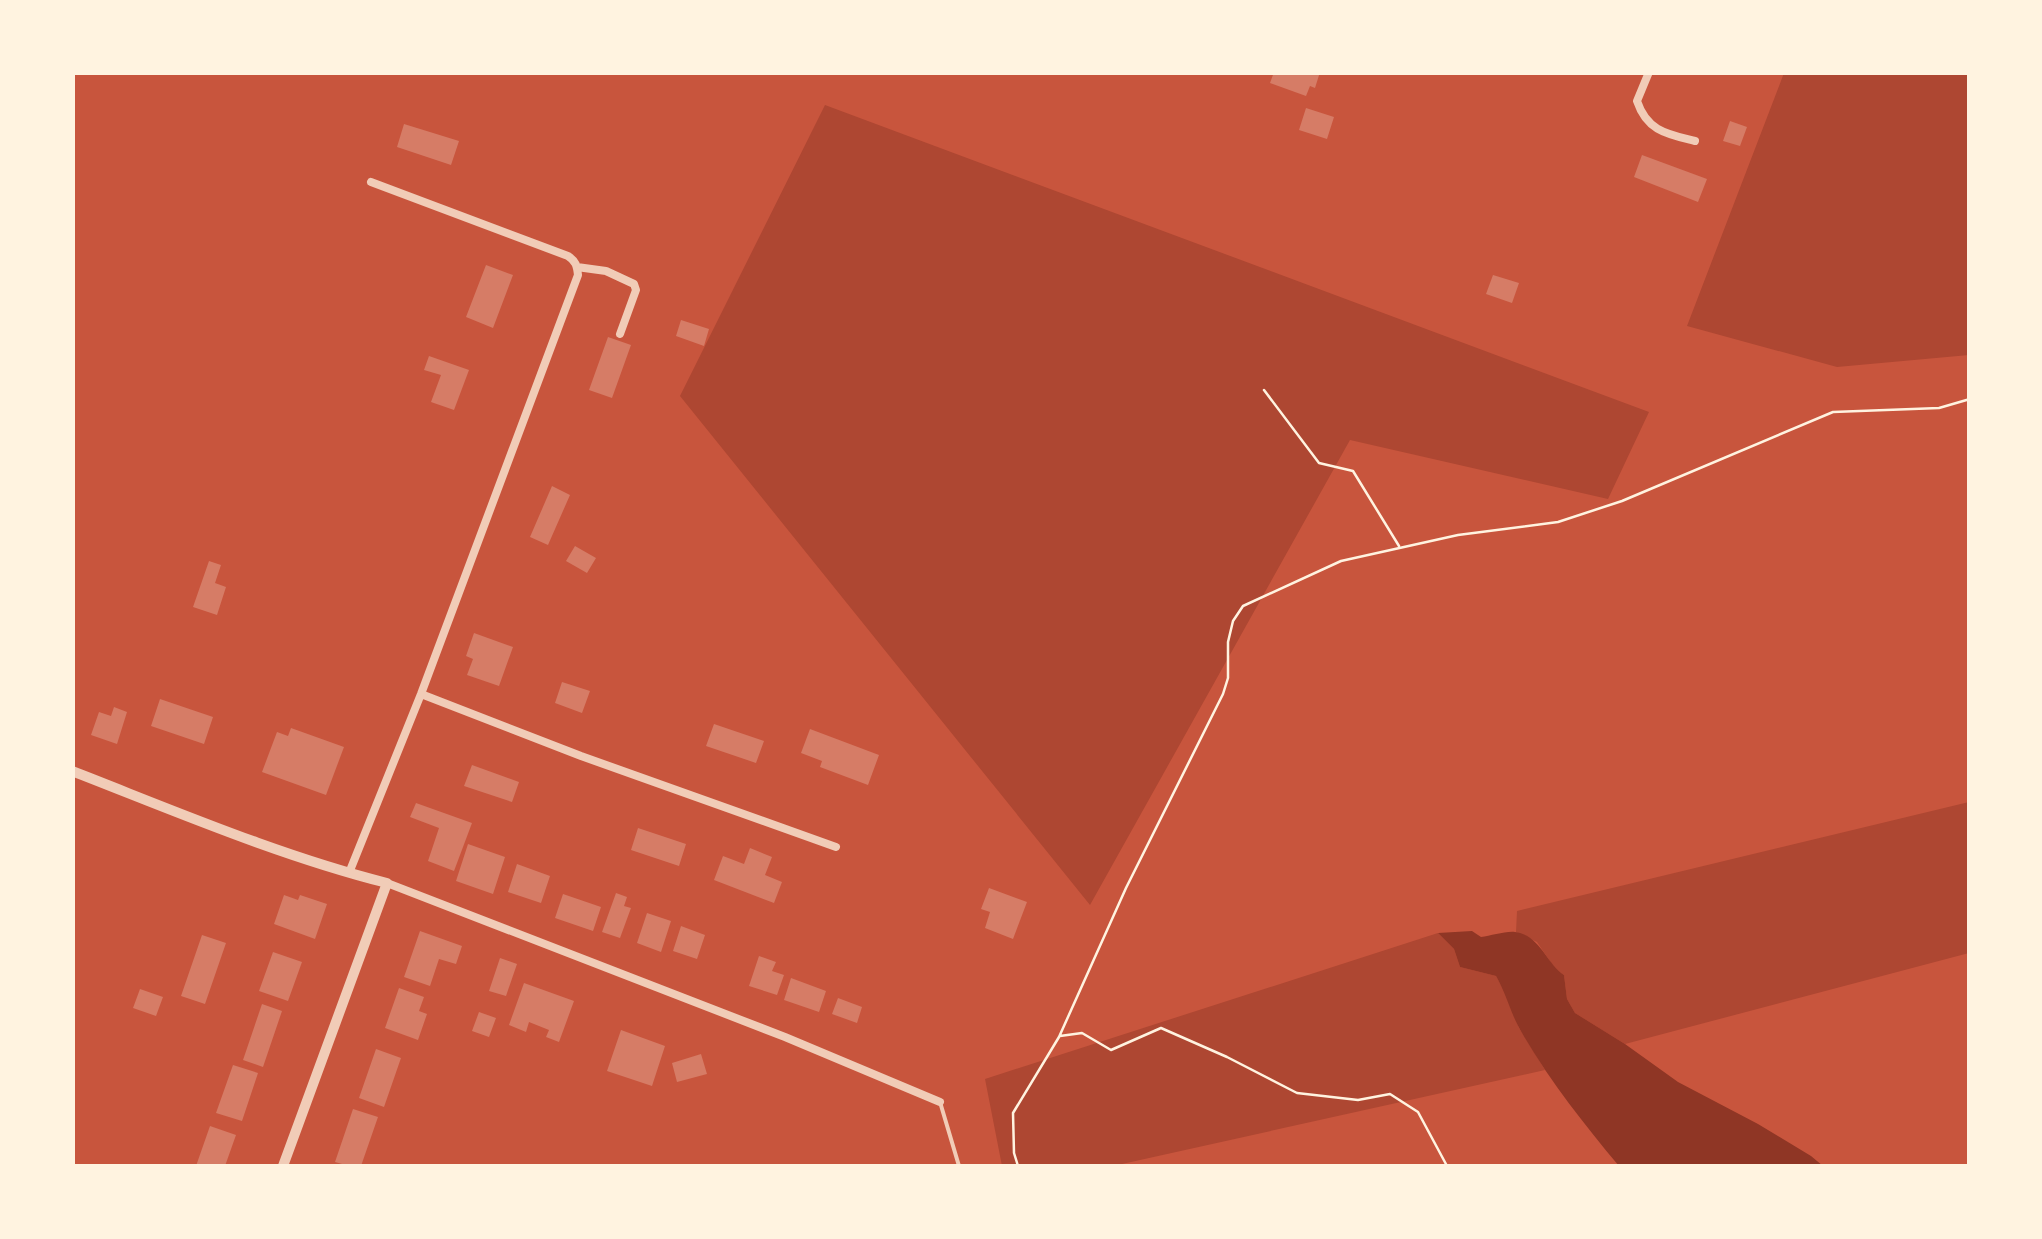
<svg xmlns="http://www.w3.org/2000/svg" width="2042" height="1239" font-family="Manrope,sans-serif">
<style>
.green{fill:#ae4732}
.water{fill:#8f3625}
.building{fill:#d67c66}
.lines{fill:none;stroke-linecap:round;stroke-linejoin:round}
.path{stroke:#fff3e0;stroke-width:2.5}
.service{stroke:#f1ccb7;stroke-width:4}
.minor{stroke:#f1ccb7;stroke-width:8}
.tertiary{stroke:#f1ccb7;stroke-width:10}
</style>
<rect width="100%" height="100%" fill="#c8553d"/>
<path class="green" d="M1784,73H1969V355L1837,367L1687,326Z
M825,105L1649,412L1608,499L1350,440L1090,905L680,396Z
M1969,802V953L1625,1044L1575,1013L1567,999L1564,975L1556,970L1537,942L1516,932L1517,911Z
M1438,933L1454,949L1460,967L1496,976L1505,992L1519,1028L1545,1070L1113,1166H1002L985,1079Z"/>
<path class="water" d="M1472,931L1481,937C1491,936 1505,931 1515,932C1540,935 1546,963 1564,975L1567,999L1575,1013L1625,1044L1678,1082L1758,1124L1811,1156L1823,1166H1619C1584,1124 1550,1081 1522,1033C1511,1015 1507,995 1496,976L1460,967L1454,949L1438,933Z"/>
<path class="building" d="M1274,72H1320L1315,88L1310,86L1306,96L1270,83Z
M1306,108L1334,117L1327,139L1299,130Z
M1730,121L1747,127L1740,146L1723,141Z
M404,124L459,141L451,165L397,147Z
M1642,155L1707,179L1698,202L1634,177Z
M486,265L513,275L493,328L466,317Z
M1493,275L1519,283L1512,303L1486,294Z
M681,320L709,329L704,346L676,336Z
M608,337L631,345L612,398L589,390Z
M429,356L469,370L454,410L431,402L441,375L424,370Z
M552,486L570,495L548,545L530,537Z
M575,546L596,558L587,573L566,561Z
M209,561L221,565L215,583L226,587L217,615L193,607Z
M474,633L513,647L499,686L467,675L473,659L466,656Z
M562,682L590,691L582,713L555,703Z
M160,699L213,717L204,744L151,726Z
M114,707L127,712L117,744L91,735L99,712L111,716Z
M714,724L764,741L756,763L706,746Z
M291,728L344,747L326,795L262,772L277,732L288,736Z
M810,729L879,755L868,785L820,767L822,761L801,753Z
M472,765L519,782L512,802L464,786Z
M416,803L472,823L454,871L428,861L439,828L410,817Z
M638,828L686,844L679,866L631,850Z
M468,844L505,857L493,894L456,881Z
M750,848L772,857L765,875L782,882L774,903L714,880L723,856L744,864Z
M517,864L550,876L541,903L508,892Z
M989,888L1027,902L1013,939L985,928L990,912L981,909Z
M616,893L627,897L624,906L631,908L620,938L602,932Z
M563,894L601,907L593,931L555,918Z
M284,895L298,900L300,895L327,904L315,939L274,924Z
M647,913L671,921L661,952L637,943Z
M681,926L705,935L697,959L673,951Z
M420,931L462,946L456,964L439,959L430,986L404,977Z
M202,935L226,943L205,1004L181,996Z
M273,952L302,962L288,1001L259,991Z
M759,956L776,962L772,971L784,975L777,995L749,986Z
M500,958L517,964L506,996L489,991Z
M791,978L826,991L819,1012L784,1000Z
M524,983L574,1001L559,1042L546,1037L549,1030L529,1022L526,1032L509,1025Z
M399,988L424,997L419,1011L427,1014L418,1040L385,1028Z
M140,989L163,997L156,1016L133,1008Z
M838,998L862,1007L857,1023L832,1014Z
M262,1004L282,1011L263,1067L243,1060Z
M479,1012L496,1018L489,1037L472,1031Z
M621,1030L665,1046L652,1086L607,1071Z
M376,1049L401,1058L384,1107L359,1098Z
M701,1054L707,1074L677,1082L672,1063Z
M233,1065L258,1073L242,1121L216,1113Z
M353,1109L378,1117L361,1166H349L335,1162Z
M210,1126L236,1135L225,1166H196Z"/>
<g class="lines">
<path class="path" d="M1264,390L1319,463L1353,471L1399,546
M1060,1036L1082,1033L1111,1050L1161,1028L1227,1057L1297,1093L1358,1100L1390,1094L1418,1112L1447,1166
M1018,1166L1014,1153L1013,1113L1059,1037L1126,888L1223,694L1228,678V642L1233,621L1243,606L1341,561L1458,535L1558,522L1622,501L1833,412L1939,408L1970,399"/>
<path class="service" d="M940,1102L959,1166"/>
<path class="minor" d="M1649,72L1637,101C1647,131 1667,134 1695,141
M577,267L606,271L634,284L636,290L620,334
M421,694L581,756L836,847
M349,873L421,694L578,275C577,266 576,261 568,256L371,182
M387,883L785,1037L940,1102"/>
<path class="tertiary" d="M72,771C175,811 280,856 387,883L283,1166"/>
</g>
<rect width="2042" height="1239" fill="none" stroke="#fff3e0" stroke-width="150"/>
</svg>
